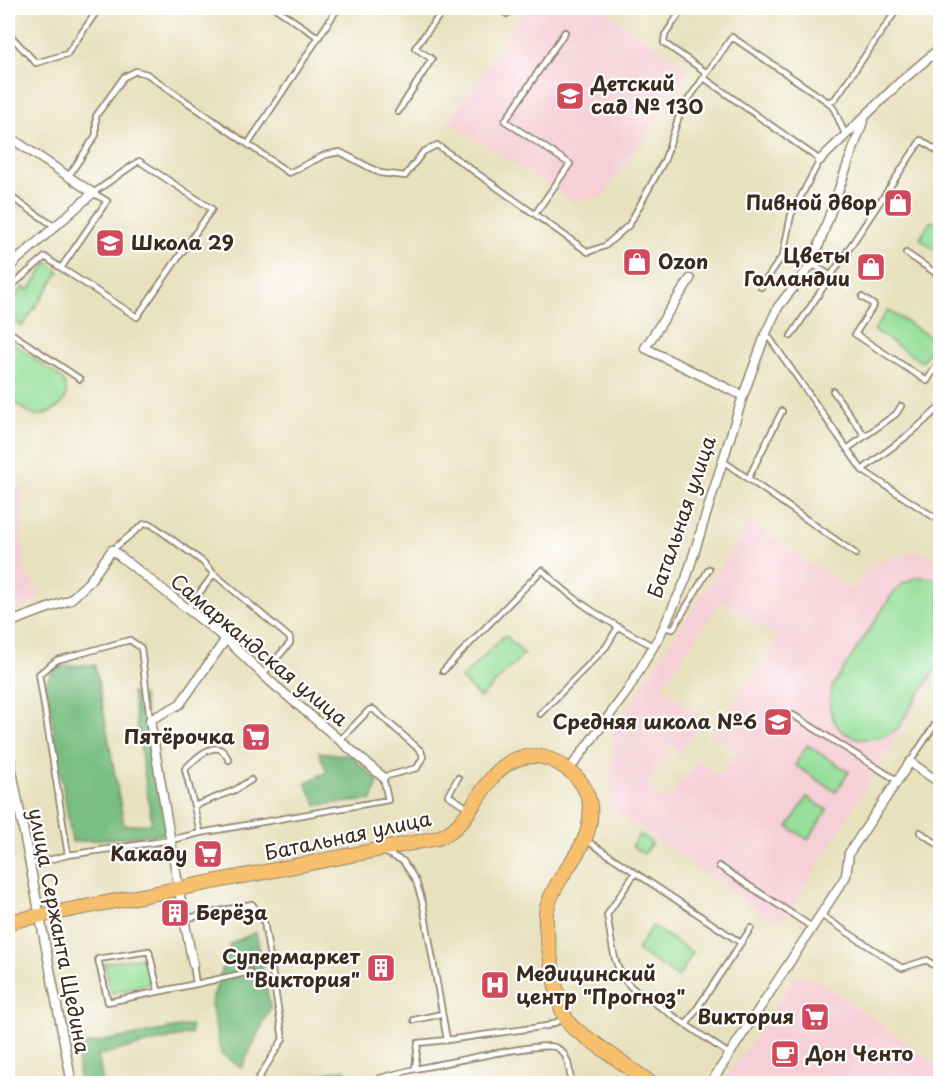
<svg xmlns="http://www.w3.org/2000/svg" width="948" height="1091" font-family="'Playpen Sans',sans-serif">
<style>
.built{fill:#f6cfd7;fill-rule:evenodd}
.green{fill:#97df9a;stroke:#69845c;stroke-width:1.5}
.forest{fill:#79be82;stroke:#5a7450;stroke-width:1.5}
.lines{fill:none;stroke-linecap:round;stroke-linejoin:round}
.service-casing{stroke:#92866e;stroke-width:8}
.minor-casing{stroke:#92866e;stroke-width:11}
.primary-casing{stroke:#92866e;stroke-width:16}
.service{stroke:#fff;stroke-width:4.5}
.minor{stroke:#fff;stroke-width:8}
.primary{stroke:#f8bf6c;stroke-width:14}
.labels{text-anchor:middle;stroke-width:4.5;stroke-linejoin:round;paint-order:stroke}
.poi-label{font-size:20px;font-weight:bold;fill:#3b2a1e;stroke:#fff;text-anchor:end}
.street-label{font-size:20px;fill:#3b2a1e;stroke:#fff}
</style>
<rect width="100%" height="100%" fill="#fff"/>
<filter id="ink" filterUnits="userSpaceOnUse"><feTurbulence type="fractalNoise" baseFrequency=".0167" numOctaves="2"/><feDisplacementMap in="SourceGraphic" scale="12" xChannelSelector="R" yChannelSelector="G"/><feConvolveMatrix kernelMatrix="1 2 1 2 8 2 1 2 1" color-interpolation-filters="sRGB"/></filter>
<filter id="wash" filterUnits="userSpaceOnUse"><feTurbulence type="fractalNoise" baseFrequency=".008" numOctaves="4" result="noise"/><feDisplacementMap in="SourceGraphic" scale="24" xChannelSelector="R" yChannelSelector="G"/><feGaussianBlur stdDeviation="1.35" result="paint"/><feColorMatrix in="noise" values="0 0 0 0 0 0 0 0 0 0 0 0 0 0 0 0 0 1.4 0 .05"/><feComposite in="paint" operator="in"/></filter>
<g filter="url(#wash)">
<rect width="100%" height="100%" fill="#e8e1be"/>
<path class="built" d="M527,8H601L691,70L603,196L573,201L449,122Z
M8,477L23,488L21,530L26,573L42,599L8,613Z
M750,523L852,591L872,563L912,553L925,552L940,562V581L933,578L897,729L940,662V668L784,920L774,921L611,809L612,730ZM722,600L778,638L717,728L715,726L710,733L737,751L720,776L696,760L669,800L661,795L658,799L653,796L656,791L648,785L669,754L665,751L669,746L681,754L685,749L683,747L685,744L687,745L705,718L661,688Z
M797,974L819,981L940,1066V1083H723Z"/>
<path class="green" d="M933,221L940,222V254L920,239L929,223Z
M48,262L59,272L22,327L8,316V308L23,287L29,290Z
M888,310L936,341L922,362L874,330Z
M8,339L62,379C75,401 55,413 35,416L8,399Z
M917,577L933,578L940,581V662L897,729C875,744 840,744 831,713C828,704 831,694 833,685L893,593L904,583Z
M505,635L524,654L480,698L461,679Z
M807,745L849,772L836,792L795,765Z
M807,797L827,810L808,840L788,827Z
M640,834L652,843L644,854L632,846Z
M652,926L693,953L678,977L637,950Z
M144,957L151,983L111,993L104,963Z"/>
<path class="forest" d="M95,665L124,825L152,824L132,693L143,696L166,834L72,842L46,683L55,666Z
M319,752L351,756L378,781L372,800L317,805L305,783L327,772Z
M256,932L270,1008L242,1068L221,1054L211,1004L230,944Z
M191,1025V1034L98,1055L103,1083H79L77,1046Z
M344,1069L353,1083H300L303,1079Z"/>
</g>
<g filter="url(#ink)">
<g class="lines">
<g class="service-casing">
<path id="service" d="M275,8L318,37
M497,8L507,14
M683,8L665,35L664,43L707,73
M8,33L36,63L67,54L99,8
M933,55L940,64
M704,78L820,160L791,215L783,255L761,287
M828,102L835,99L898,8
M398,112L432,59L415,48L445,8
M248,144L338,8
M139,161L212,209L137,317L61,268L107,201L93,193Z
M68,177L96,135V116L124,77L136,71L147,74L289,173L325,155L340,152L380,173L405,176L423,152L437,145L588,252L605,246L629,225L665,159L681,110L732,37L828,102L834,109L845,134
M8,195L54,226
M535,214L570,164L505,121L565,32
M8,253L17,260
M906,253L940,276
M812,264L844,284
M8,289L45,257L61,268
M862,297L874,305L855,334L927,381L940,360
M8,331L80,379
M766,333L862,470L940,521
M791,336L921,140L940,153
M833,391L865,436
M847,449L896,414L901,406
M723,461L856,554
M862,470L911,433L940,407
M748,479L782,411
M112,550L144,524H151L203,562L214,574L187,609
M214,574L290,638V643L263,674
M663,627L673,629L709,569
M443,671L542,570C578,605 610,623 653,646
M540,714L606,647L618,627
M793,715L898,781
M910,762L940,717
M458,778L448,795L468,808
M194,806L185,769C192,762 208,745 219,749C224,750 226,756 229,760
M920,832L940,846
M200,833L388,800L383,777L417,768L423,757L421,751L373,709L369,710L340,740
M586,840L741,943
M386,853L403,861L416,881L423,904L447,1040L547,1026L564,1019
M68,855L171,840L200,833L194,806L235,790L251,780
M29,865L68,855L39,674L57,660L130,640L141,648L150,720
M719,866L812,927
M635,873L607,915C612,940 612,969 631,987L729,1054
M821,915L902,968L927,960L940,970
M184,919L252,904L264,921L283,1039L255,1084
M196,984L250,972
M158,990L149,951L98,959L108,1002L196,984L193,964
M414,1020L442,1014
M686,1025L751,928
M415,1069C439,1065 538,1042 555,1047C569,1052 570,1071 571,1084
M380,1078L415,1069L418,1043L447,1040"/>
</g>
<g class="minor-casing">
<path id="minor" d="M8,136L93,193L8,268
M820,160L899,83L940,48
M690,279L645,348L743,396
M8,623L70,600L89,582L112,550L226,639L271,682L383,777
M8,750L72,1084
M569,770L628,690L660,635L686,579L743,396L766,333L778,307L812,264L865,116
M193,964L184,919L150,720L180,704L226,639
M710,1084L846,876L849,853L910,762L940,783"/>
</g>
<g class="primary-casing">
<path id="primary" d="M8,922L438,838C476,824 480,770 520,758C537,753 554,759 567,769C580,778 588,791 590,806C595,849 553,873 546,913C544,928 556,992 561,1007C563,1015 567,1021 572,1027L652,1084"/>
</g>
<use href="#service" class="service"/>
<use href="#minor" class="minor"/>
<use href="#primary" class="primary"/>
</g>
</g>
<defs>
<g id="school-square" transform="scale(1.5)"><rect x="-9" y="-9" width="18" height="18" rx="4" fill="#d1495b" stroke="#fff"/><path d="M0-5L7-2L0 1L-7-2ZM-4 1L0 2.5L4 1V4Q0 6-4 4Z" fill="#fff"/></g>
<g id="shop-square" transform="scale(1.5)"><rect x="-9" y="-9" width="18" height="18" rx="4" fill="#d1495b" stroke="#fff"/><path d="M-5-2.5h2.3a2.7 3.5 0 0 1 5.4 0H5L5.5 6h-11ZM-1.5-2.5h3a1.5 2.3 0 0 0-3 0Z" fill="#fff"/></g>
<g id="supermarket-square" transform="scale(1.5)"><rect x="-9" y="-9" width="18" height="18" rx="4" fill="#d1495b" stroke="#fff"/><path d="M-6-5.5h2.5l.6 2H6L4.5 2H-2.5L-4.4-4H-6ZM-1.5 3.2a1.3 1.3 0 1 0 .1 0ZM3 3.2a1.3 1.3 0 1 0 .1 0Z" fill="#fff"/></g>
<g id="building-square" transform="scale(1.5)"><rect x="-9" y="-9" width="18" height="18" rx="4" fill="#d1495b" stroke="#fff"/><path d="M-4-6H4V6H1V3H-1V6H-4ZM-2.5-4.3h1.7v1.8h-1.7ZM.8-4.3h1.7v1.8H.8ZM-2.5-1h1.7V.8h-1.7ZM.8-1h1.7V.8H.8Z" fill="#fff"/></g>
<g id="hospital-square" transform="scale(1.5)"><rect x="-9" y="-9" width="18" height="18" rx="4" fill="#d1495b" stroke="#fff"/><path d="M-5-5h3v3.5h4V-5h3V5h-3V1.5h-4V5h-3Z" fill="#fff"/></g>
<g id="cafe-square" transform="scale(1.5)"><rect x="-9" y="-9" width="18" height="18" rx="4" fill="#d1495b" stroke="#fff"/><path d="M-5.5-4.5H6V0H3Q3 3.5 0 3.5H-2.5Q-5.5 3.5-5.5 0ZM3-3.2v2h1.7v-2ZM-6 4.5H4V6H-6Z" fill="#fff"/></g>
</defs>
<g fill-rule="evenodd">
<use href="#school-square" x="570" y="96"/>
<use href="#shop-square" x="898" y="203"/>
<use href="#school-square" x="110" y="243"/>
<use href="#shop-square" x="637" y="262"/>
<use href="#shop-square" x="871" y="267"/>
<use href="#school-square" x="778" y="722"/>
<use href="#supermarket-square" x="256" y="737"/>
<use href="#supermarket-square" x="208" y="854"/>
<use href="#building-square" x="175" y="913"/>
<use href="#building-square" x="381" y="968"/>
<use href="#hospital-square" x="495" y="985"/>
<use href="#supermarket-square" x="815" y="1017"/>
<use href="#cafe-square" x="785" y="1054"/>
</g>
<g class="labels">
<g class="poi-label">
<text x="591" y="91" text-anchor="start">Детский<tspan x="591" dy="23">сад № 130</tspan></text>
<text x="877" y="210">Пивной двор</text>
<text x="131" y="250" text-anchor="start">Школа 29</text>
<text x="850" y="263">Цветы<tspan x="850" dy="23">Голландии</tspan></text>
<text x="658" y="269" text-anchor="start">Ozon</text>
<text x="757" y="729">Средняя школа №6</text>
<text x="235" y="744">Пятёрочка</text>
<text x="187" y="861">Какаду</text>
<text x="196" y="920" text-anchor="start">Берёза</text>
<text x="360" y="964">Супермаркет<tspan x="360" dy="23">"Виктория"</tspan></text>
<text x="516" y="981" text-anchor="start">Медицинский<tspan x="516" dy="23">центр "Прогноз"</tspan></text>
<text x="794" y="1024">Виктория</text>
<text x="806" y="1061" text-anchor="start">Дон Ченто</text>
</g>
<g class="street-label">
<text transform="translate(682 517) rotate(-71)" y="7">Батальная улица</text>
<text transform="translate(259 650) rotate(40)" y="7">Самаркандская улица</text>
<text transform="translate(348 836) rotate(-12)" y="7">Батальная улица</text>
<text transform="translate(59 931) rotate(79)" y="7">улица Сержанта Щедина</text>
</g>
</g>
<rect width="948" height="1091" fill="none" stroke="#fff" stroke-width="30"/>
</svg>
